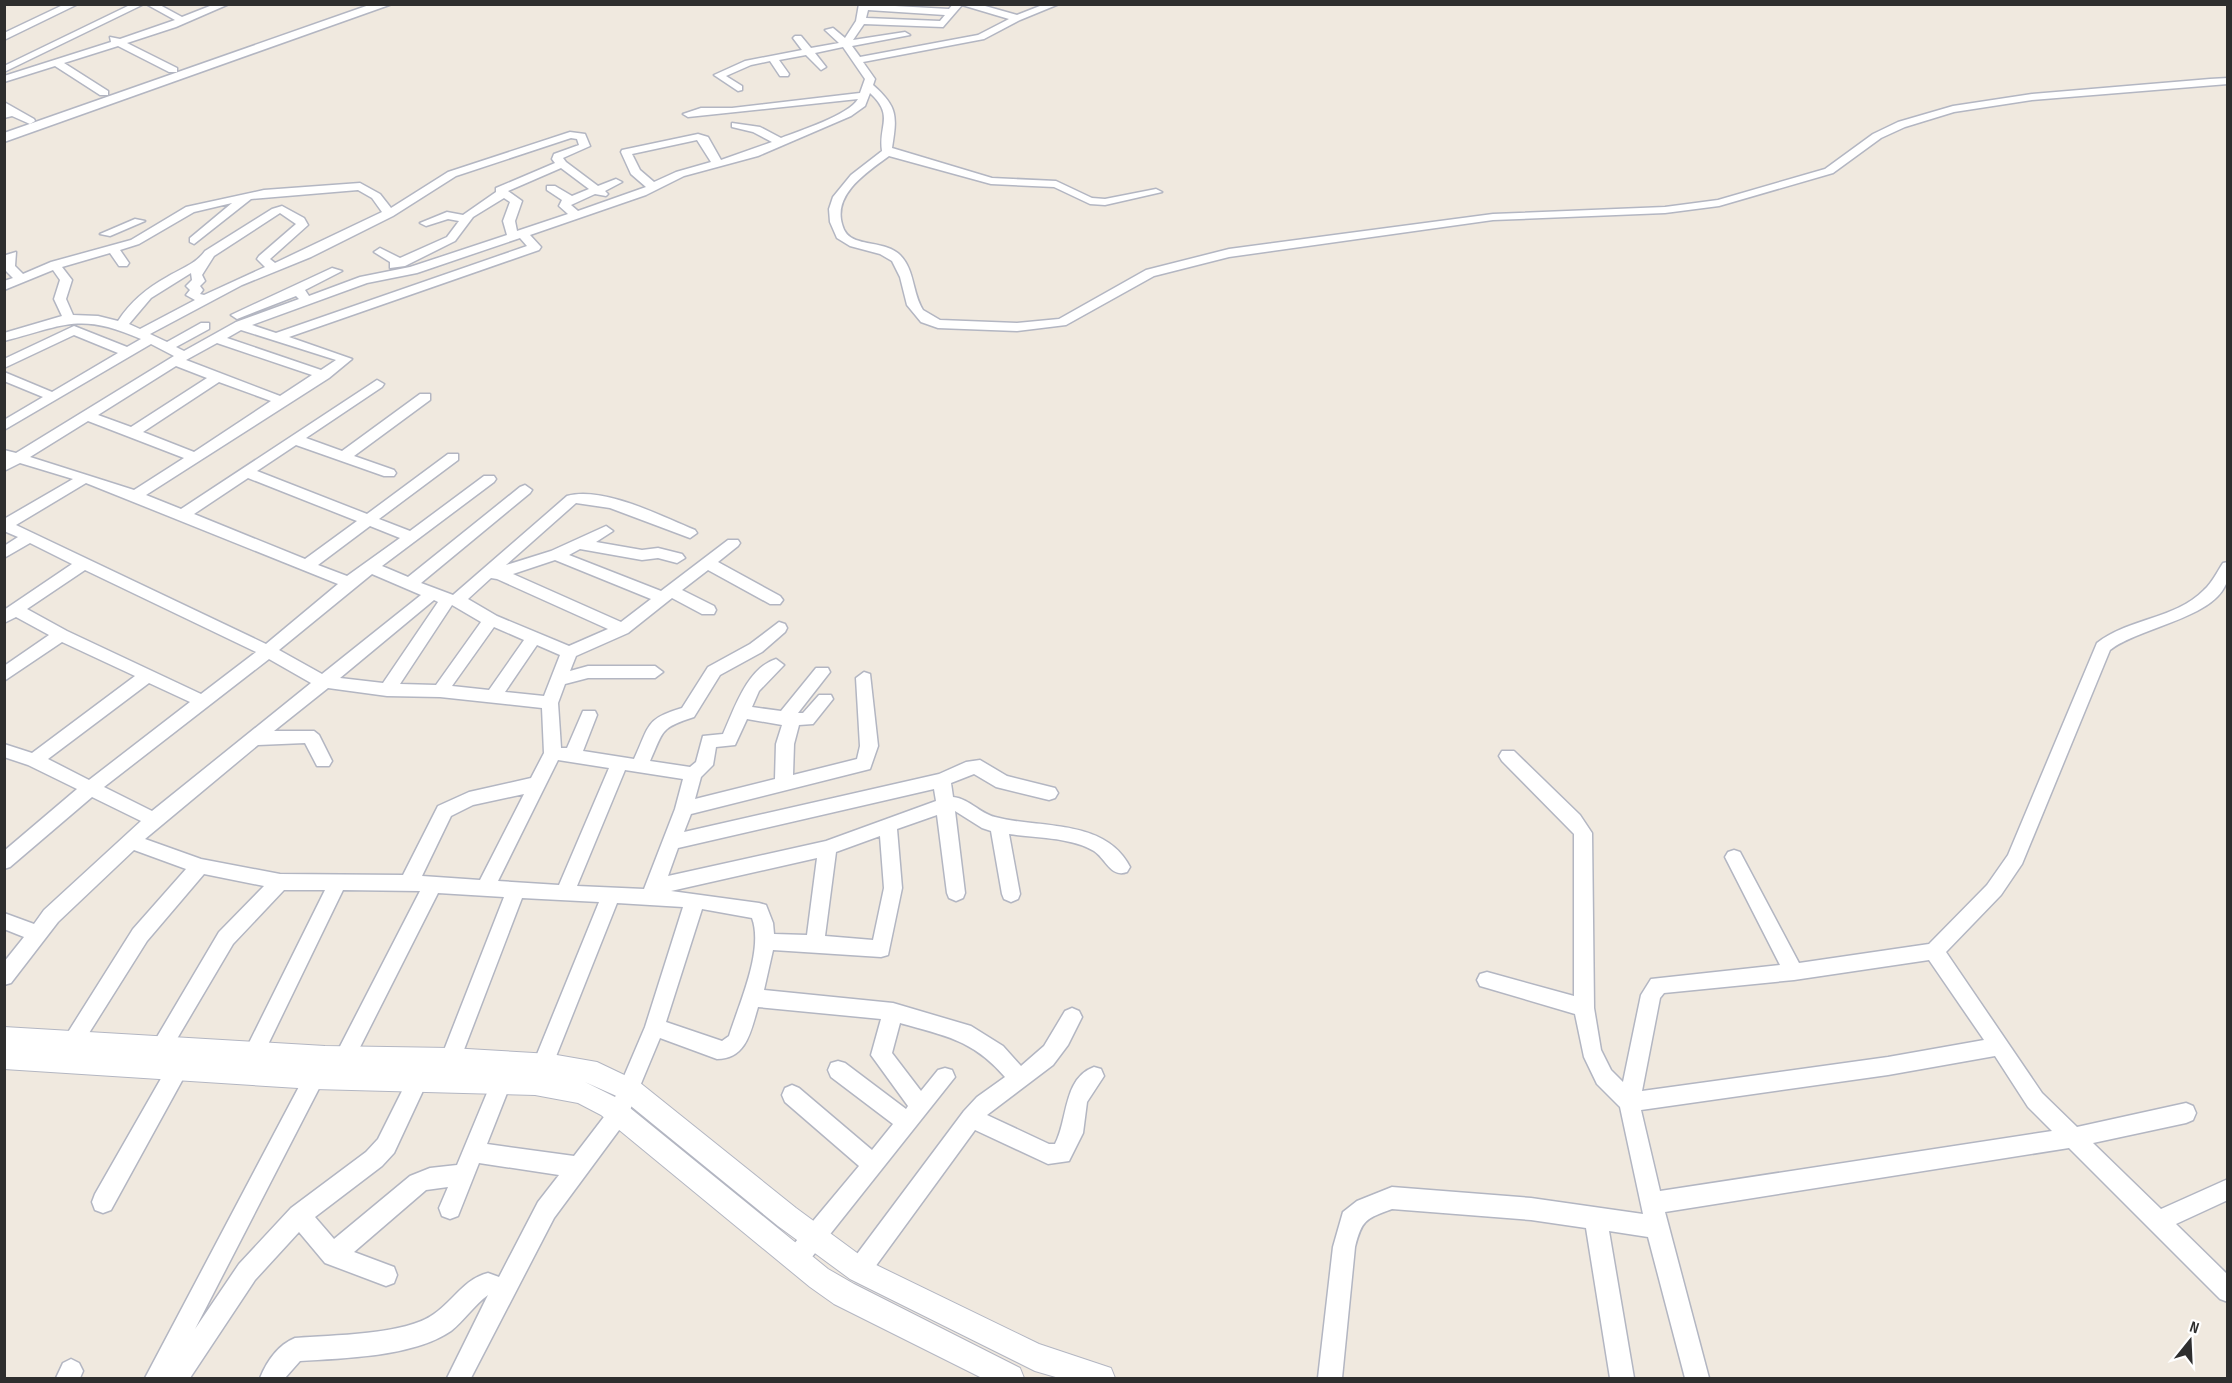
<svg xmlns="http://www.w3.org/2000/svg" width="2232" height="1383" font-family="'Sofia Sans Condensed',sans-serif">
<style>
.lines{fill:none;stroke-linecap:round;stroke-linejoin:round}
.minor-casing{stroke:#b3b6c2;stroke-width:3}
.tertiary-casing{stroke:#b3b6c2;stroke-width:2}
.secondary-casing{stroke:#b3b6c2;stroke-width:3}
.minor{fill:#fff;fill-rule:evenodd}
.tertiary{fill:#fff;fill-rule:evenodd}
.secondary{fill:#fff;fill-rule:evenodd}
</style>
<rect width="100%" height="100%" fill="#f0e9df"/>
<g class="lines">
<g class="minor-casing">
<path id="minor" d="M65,4H78L4,40V33Z
M132,4H144L4,72V66Z
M146,4H158L182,17L215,4H229L176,27L127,43L177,68V72H169L118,46L64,63L108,91V95H100L55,66L4,82V76L111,42L110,37L120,39L175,20Z
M859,4L949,9L953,4H978L1017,15L1045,4H1059L1020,20L984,39L863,62L875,79L873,85C898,107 897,116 892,148L992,178L1056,181L1092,198L1105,199L1156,189L1162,192L1105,205L1090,204L1054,187L991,184L889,156C869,171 833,193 842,224C844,232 848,237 856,240C870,245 889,244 900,255C915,270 912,293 923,310L940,320L1017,323L1059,319L1146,270L1229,249L1493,214L1665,207L1718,200L1825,169L1873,134L1898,122L1953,106L2032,94L2210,79L2228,78V84L2032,100L1954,112L1905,127L1881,138L1833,173L1719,206L1665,213L1493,220L1229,257L1154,276L1066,325L1017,331L938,328L921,322L907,305L900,277L892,261L880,254L850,246L837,238L830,222L829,209L833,197L851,175L882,151C878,125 895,116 870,93L865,106L851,116L758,156L684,176L646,195L530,235L541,247L539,250L289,337L352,359L329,378L146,495L181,509L377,380L384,384L382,387L306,438L342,451L420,394H430V400L354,456L394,470L396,473L394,476H384L296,445L257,471L367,514L448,454H458V460L379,519L410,531L484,476H494L496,479L494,482L382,566L408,577L520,487L525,485L532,490L530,493L421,583L453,595L567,496C603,486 661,516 695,530L697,533L690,538L610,508L576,503L506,565L551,551L606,526L613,531L596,542L642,550L658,548L682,554L685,558L677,563L658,558L642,560L580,549L569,555L661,591L728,540H738L740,543L738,546L718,562L780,596L783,600L780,604H770L708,570L682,590L714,606L716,610L714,614H702L672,598L628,633L576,656L570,671L588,666H655L663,672L655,678H588L565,684L558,703L561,748H567L583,711H595L597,715L583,751L634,759C650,725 645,719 682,708L708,667L750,644L779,622L785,624L787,628L785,632L762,652L720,675L694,717C660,728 664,730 650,761L690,767L696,762L703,736L723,734C734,710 747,668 776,659L784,665L759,691L752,707L781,711L816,668H828L830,672L798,713H803L819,695H831L833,699L813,724L799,725L794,744L793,775L857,759L860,746L856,678L864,672L870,674L878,746L870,769L691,814L684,832L939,774L966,762L980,760L1007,776L1055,788L1058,793L1055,798L1049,800L996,787L974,774L951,783L953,797C970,799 979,813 995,817C1039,829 1105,818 1130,867L1127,872C1111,878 1106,859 1094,851C1071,837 1035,838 1009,834L1020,894L1018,899L1011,902L1004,899L1002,894L991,831L982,828L955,811L965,893L963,898L956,901L949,898L947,893L937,815L897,829L902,888L888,955L881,957L773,950L764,990L893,1003L971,1026L1003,1046L1021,1066L1044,1046L1065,1011L1072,1008L1079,1011L1082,1017L1068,1045L1053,1065L987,1115L1049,1144H1055C1068,1120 1063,1078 1094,1067L1101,1069L1104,1076L1087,1102L1083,1133L1069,1161L1048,1164L975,1130L867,1278L859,1281L851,1278L848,1270L851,1262L964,1111L977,1097L1005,1077C972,1039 945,1036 900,1023L892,1053L921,1091L938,1070L945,1068L952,1070L955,1077L804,1267L796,1270L788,1267L785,1259L788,1251L859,1166L785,1102L782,1095L785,1088L792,1085L799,1088L872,1150L893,1124L831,1077L828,1070L831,1063L838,1061L845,1063L906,1109L908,1106L871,1055L881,1019L758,1007C751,1030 747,1059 717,1059L660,1038L625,1122L554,1218L471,1378H447L488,1295C474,1305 464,1321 451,1331C413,1357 344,1358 300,1361L285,1378H260C267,1361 278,1345 295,1338C331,1335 406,1335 434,1314C454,1300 464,1279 488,1273L499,1277L538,1202L559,1175L479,1163L458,1216L450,1219L442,1216L439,1208L448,1187L426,1190L354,1252L394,1267L397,1275L394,1283L386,1286L325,1263L299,1232L255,1280L190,1378H145L311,1064L318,1062L325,1064L328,1071L195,1329L239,1264L291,1208L366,1152L378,1139L411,1073L418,1071L425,1073L428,1080L394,1153L382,1166L315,1217L334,1239L410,1176L430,1168L457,1165L494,1076L501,1074L508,1076L511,1083L487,1144L574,1156L610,1109L645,1027L683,907L617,903L553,1064L550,1071L543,1073L536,1071L533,1064L599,902L522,898L457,1068L454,1075L447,1077L440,1075L437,1068L504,897L438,893L351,1065L344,1067L337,1065L334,1058L420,891L343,890L261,1059L254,1062L247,1059L244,1053L325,890H284L233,944L168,1054L161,1057L154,1054L151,1048L154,1042L219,932L264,886L204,874L147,941L79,1049L72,1052L65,1049L62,1043L65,1037L133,929L186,869L134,850L58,922L11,983L4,985V962L24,937L4,929V913L34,924L44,910L141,821L92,797L10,867L4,869V851L77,789L28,765L4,757V744L32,753L135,676L62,642L4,681V666L49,635L16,617L4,623V610L72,564L30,543L4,558V546L18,537L4,531V519L73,479L20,463L4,471V450L16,453L174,356L151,344L4,430V420L43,397L4,381V372L52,392L118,353L74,335L4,368V359L74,326L127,347L141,339C80,312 65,325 4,341V333L62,316L54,299L60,280L53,270L4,290V281L13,278L4,269L6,255L16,252L15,266L23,274L51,262L131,240L186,207L264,190L360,183L380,194L391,208L448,172L570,132L585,134L590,146L563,158L566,162L598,186L616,179L622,182L605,191L608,194L606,196L595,194L571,205L578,211L646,187L631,174L621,152L622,150L698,134L708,137L721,160L772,142L753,132L732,127V123L760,127L781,138C799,131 849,115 858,99L688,117L683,114L701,108H732L860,93L865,79L843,47L815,53L826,67L821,70L806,55L779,60L789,74L788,76H780L770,61L751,65L726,76L742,86V90L738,91L714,75L745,61L802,50L793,38L795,36H801L811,48L839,43L825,30L833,28L845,38L856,21ZM962,5L1009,19L978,35L860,57L852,46L910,35L905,32L853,40L864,24L943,27ZM868,10L945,15L940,21L866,18ZM571,138L577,139L579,145L554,154L552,159L555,163L496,188V192L463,215L447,212L420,223L426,226L448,219L459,221L447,237L400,258L380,248L374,252L390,262V268L405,266L455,241L473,217L504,198L510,202L503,221L507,235L410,267L360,277L309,296L305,290L342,271L332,268L231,315L237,319L296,296L299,299L236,322L184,351L176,347L209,329V323H201L167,342L150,334L242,285L311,257L393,216L456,176ZM697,140L711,162L676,172L654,182L640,170L632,154ZM561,168L589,189L572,196L555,186H547V190L562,200L559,206L568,214L517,231L515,221L522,201L508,191ZM358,190L372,198L382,212L275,263L270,259L308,225L304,218L282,206L272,209L205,251C196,264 180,269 167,277C147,288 131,301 118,321L98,316L73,315L66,299L72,280L62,267L110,253L119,266H127L129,263L120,250L139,244L194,212L232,203L190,238V242L194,244L251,199ZM280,213L296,224L259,256L257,259L265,267L204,295L200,294L203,290L200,286L205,281L202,275L214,256ZM520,238L527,246L276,333L252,325L367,283L417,273ZM191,273L192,280L186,286L190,290L186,295L195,300L140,329L129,324L151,298ZM241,330L336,360L321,370L227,338ZM217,343L312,375L280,396L186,360ZM176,366L207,378L131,427L98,415ZM219,382L271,401L194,452L143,432ZM88,421L184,458L134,490L30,457ZM248,478L357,521L305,559L194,514ZM86,483L338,584L266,644L16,525ZM370,526L400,538L347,576L318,565ZM555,560L651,599L621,622L513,574ZM85,570L256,652L201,694L67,631L27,609ZM372,574L421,595L322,674L279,650ZM491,578L497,579L608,629L569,646L497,616L468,599ZM434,600L438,602L383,683L340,678ZM452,605L481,622L436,685L400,684ZM494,627L524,640L489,690L452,686ZM537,645L560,655L544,696L505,692ZM269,659L311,683L152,811L104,787ZM149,683L190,702L89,780L48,759ZM328,688L387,696L440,697L542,708L544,753L531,778L469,792L438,806L403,875L280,874L201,859L145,839L258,745L305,743L317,766H329L332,761L319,735L314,731H274ZM747,719L782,725L776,744L775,779L695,799L701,777L713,765L716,747L735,745ZM558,760L609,768L559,885L498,881ZM625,770L683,779L675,809L644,889L577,886ZM934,789L936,801L826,841L668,876L678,848ZM524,794L480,880L422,876L451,816L473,805ZM880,836L884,888L873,940L825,936L836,852ZM817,858L807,935L774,934L773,923L766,905L759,903L671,891ZM702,909L752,918C764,950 739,1004 729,1036L722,1041L666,1022Z
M4,102L34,119L35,121L30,124L12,116L4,118Z
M135,219L145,221L110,236L100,234Z
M2228,562C2228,568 2229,575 2227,581C2216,618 2140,627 2110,650L2022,864L2001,895L1946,952L2042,1093L2077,1127L2186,1103L2193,1106L2196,1113L2193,1120L2186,1123L2093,1143L2161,1209L2228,1179V1200L2176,1224L2228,1275V1302L2220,1299L2069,1148L1665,1212L1709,1378H1685L1648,1237L1609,1231L1634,1378H1610L1586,1228L1531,1220L1392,1209C1366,1219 1362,1219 1355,1247L1342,1378H1318L1333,1247L1343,1212L1357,1201L1392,1187L1531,1198L1643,1214L1620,1107L1597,1084L1584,1057L1575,1014L1487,988L1480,986L1477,980L1480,974L1487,972L1574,996V834L1502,761L1499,756L1502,751H1514L1580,815L1592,833L1594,1008L1601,1050L1611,1070L1623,1082L1641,995L1651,979L1780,965L1725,857L1728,852L1734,850L1740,852L1799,963L1929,944L1987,885L2008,855L2097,643C2129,618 2176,619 2204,590C2212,583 2217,572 2223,563ZM1929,960L1984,1040L1888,1057L1642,1091L1660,998L1664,993L1794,980ZM1995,1056L2028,1107L2052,1131L1660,1191L1641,1110L1888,1075Z
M182,1052L189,1054L192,1061L189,1068L111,1210L103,1213L95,1210L92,1202L95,1194L175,1054Z
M71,1359L79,1363L83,1371L80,1378H56L63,1363Z"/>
</g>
<g class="tertiary-casing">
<path id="tertiary" d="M4,1027L325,1046L450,1048L551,1054L597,1062L639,1082L796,1208L868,1261L1039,1344L1111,1368L1115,1378H1059L1035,1371L850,1279L778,1226L621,1098L585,1082L619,1099L828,1269L854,1284L1020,1368L1024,1378H982L834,1304L810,1287L601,1115L578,1103L535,1095L314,1089L4,1069Z"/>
</g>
<g class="secondary-casing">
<path id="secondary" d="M372,4H392L4,142V133Z"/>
</g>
<use href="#minor" class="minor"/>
<use href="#tertiary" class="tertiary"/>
<use href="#secondary" class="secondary"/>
</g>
<rect width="2232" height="1383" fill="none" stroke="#2e2e2e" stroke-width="12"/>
<g transform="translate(2190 1341) rotate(18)" stroke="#ffffff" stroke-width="4.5" paint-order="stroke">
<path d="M0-4.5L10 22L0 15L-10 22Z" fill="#2e2e2e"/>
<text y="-9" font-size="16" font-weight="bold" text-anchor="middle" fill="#2e2e2e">N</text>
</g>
</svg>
